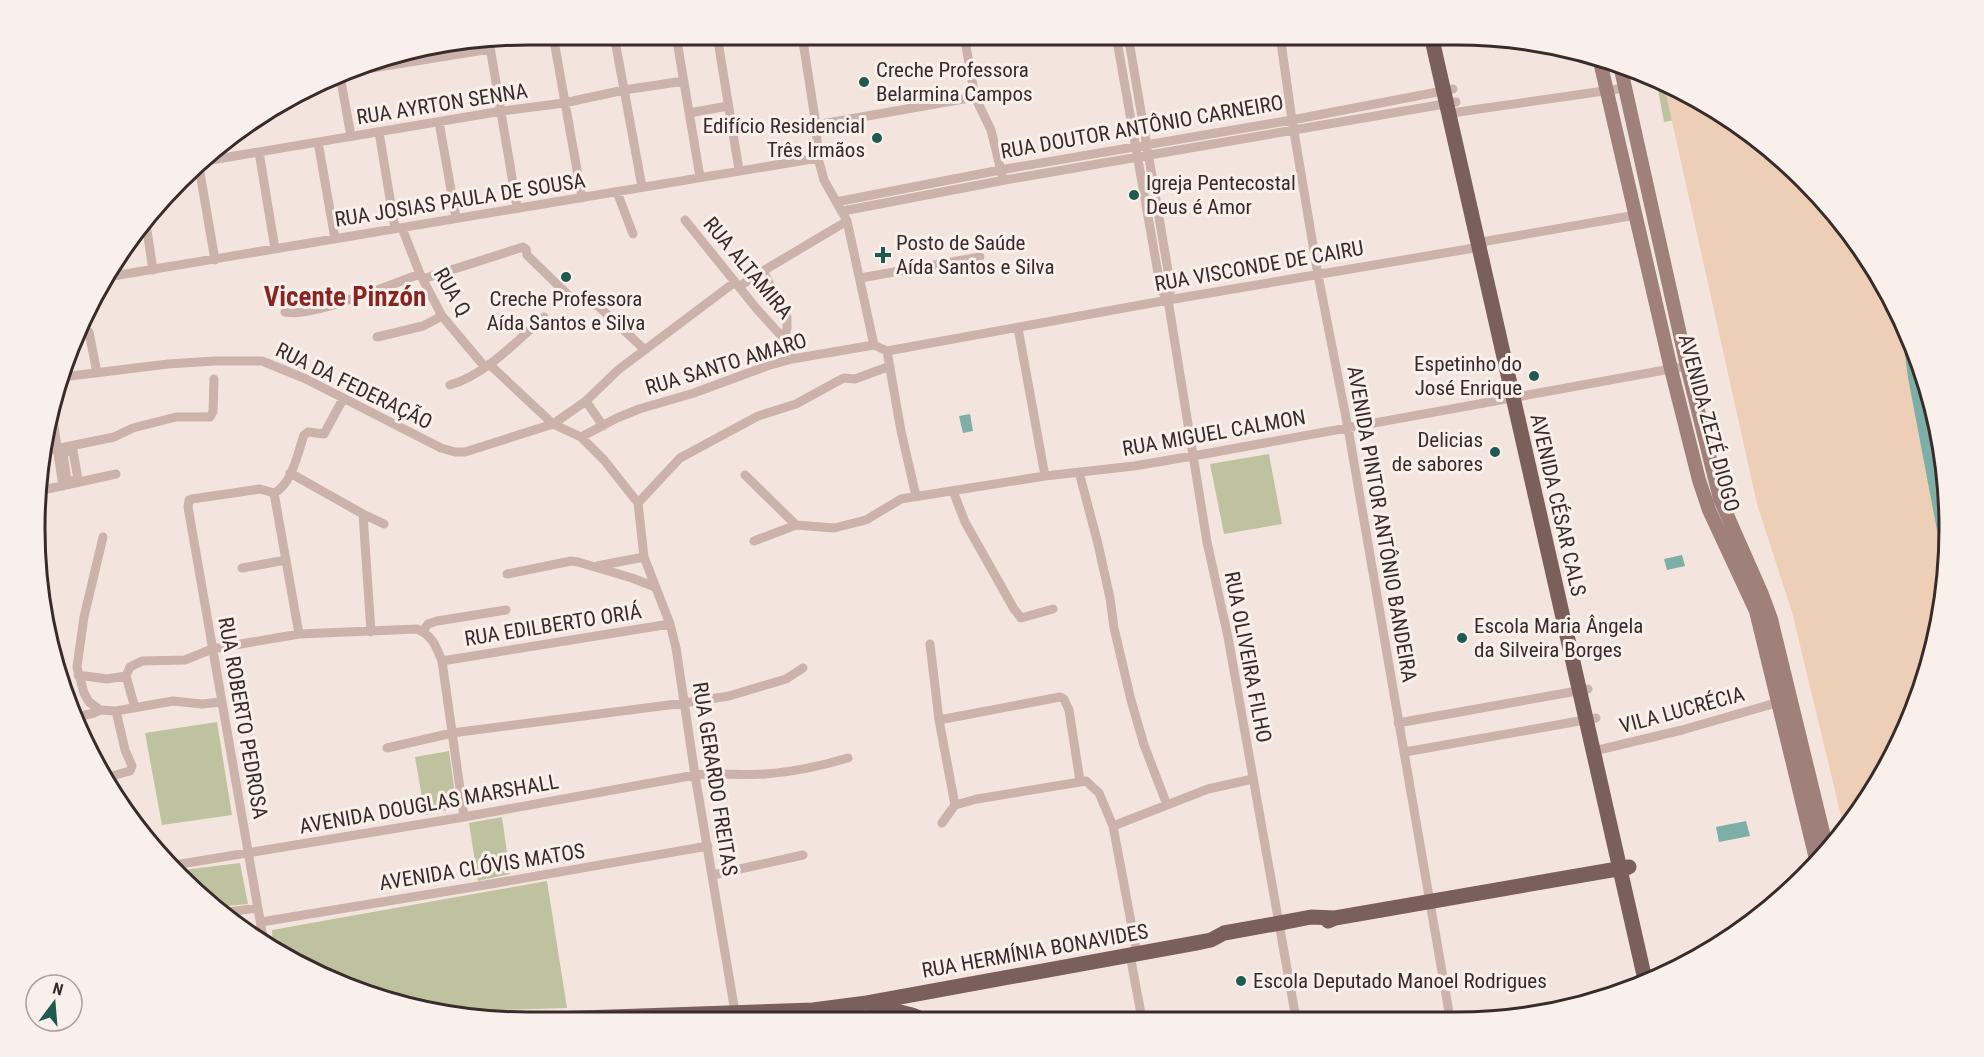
<svg xmlns="http://www.w3.org/2000/svg" width="1984" height="1057" font-family="'Roboto Condensed',sans-serif">
<style>
.green{fill:#bec29e}
.sand{fill:#edceb6}
.plaza{fill:#ead2c6}
.water{fill:#7dafa7}
.lines{fill:none;stroke-linecap:round;stroke-linejoin:round}
.street{stroke:#cbb2aa;stroke-width:9}
.secondary{stroke:#9f807b;stroke-width:14}
.primary{stroke:#7a5f5b;stroke-width:15}
.poi-dot{fill:#1f5a51;stroke:#faf0eb;stroke-width:2}
.labels{text-anchor:middle;stroke-width:6;stroke-linejoin:round;paint-order:stroke}
.poi-label{font-size:21px;fill:#382b2a;stroke:#faf0eb;text-anchor:start}
.street-label{font-size:21px;fill:#382b2a;stroke:#faf0eb}
.district-label{font-size:27px;font-weight:bold;fill:#872523;stroke:#faf0eb}
.rim{fill:none;stroke:#382b2a;stroke-width:3}
</style>
<rect width="100%" height="100%" fill="#f3e5de"/>
<path class="green" d="M1656,79L1674,86L1716,112L1664,122Z
M1269,454L1282,524L1224,534L1210,464Z
M217,722L232,815L162,825L145,733Z
M449,751L457,808L425,815L415,757Z
M502,817L510,874L478,881L469,823Z
M240,863L248,904L213,907L175,871Z
M547,881L567,1008L441,1012L401,1006L315,973V969L307,970L273,949L272,930Z"/>
<path class="sand" d="M1663,81L1674,86L1756,137L1827,203L1883,282L1900,319L1908,378L1946,578L1933,657L1898,747L1844,828L1792,612L1757,504Z"/>
<path class="plaza" d="M483,42L482,46L357,67L369,61Z"/>
<path class="water" d="M1900,319L1923,370L1945,464L1948,561L1946,578L1908,378Z
M970,414L973,431L963,433L959,416Z
M1682,555L1685,566L1667,570L1664,559Z
M1746,821L1750,836L1719,842L1716,827Z"/>
<g class="lines">
<path class="street" d="M553,35L582,198
M614,35L642,187
M676,35L700,177
M717,35L739,170
M802,35L816,125L818,158L824,180L847,221L874,345
M964,35L975,97L991,130L1002,175
M1116,35L1161,290L1168,300
M1128,35L1171,288L1168,300L1207,542L1228,637L1296,1019
M1280,35L1292,120L1318,275L1348,428L1450,1018
M489,41L517,207
M348,72L490,49
M340,76L351,136
M1458,112L1625,88
M689,113L728,106
M439,122L456,218
M816,125L975,97
M379,132L395,229
M318,142L335,239
M259,152L275,249
M205,161L502,111L564,103L624,90L684,81
M199,167L215,260
M617,192L633,234
M836,202L1000,170L1292,120L1453,89
M843,211L1005,180L1456,102
M685,220L756,308L784,339
M146,224L153,270
M402,228L420,274L442,316L484,366
M763,271L787,317V328L784,339L792,359
M107,277L818,158
M860,278L980,257
M423,279L523,247L526,249L527,255L567,294L572,298L598,306L645,350
M740,286L763,271L847,221
M285,312C311,318 392,284 420,274
M1018,328L1045,476
M89,332L97,373
M377,337L423,326L442,316
M887,351L1168,300L1474,248L1487,241L1636,215
M887,351L901,431L916,496
M489,364L553,424L581,437L604,460L638,503L644,557L670,624L676,648L695,775L735,1012
M62,377L168,364L214,361H262L306,379L441,448L455,452H465L553,424L586,401L618,370L735,282
M450,385C485,375 517,341 544,317
M586,401L603,426
M51,407L63,486
M581,437L617,418L639,409L694,393L767,366L792,359L874,345L887,351
M71,450L73,451L78,479L69,482L67,481L63,453Z
M46,451L114,437L133,428L176,417H210L213,412L214,379
M1079,472L1098,544L1110,598L1114,628L1131,700L1144,745L1167,805
M290,473L363,514L371,632
M745,475L796,525
M43,490L116,474
M953,491L965,522L1014,609L1021,618L1053,609
M274,493L299,634
M274,493C292,485 298,452 304,435L308,432L324,434L343,399
M638,503L680,458L758,416L796,404L838,381L844,378L855,379L890,366
M363,514L384,524
M103,537L84,617L77,667L84,693L89,702L100,710L116,711L173,701L202,704L221,702
M754,541L796,525L834,528L866,520L901,499L1045,476L1134,466L1193,456L1687,366
M597,566L644,557
M242,568L286,560
M507,574L571,561L578,562L632,578L655,587
M423,631L428,624L437,621L506,610
M930,644L939,720L955,805
M442,661L670,624
M78,675L107,679L126,676
M135,708L126,676L130,667L142,661L185,660L212,649L299,634L417,629C432,635 436,646 442,661L464,817
M72,718L94,713L100,710
M939,720L1060,697L1064,699L1069,710L1080,781
M1398,723L1588,689
M387,748L452,733L684,703L729,696L786,679L803,668
M1594,751L1682,730L1779,702
M1405,752L1596,718
M115,775L130,771L132,766L125,750L116,711
M942,823L955,805L977,799L1086,781L1099,793L1113,826L1137,954
M1113,826L1208,789L1253,779
M169,866L464,817L695,775C720,772 742,776 765,774C794,772 821,766 848,758
M713,875L803,855
M220,913L258,908
M261,922L491,884L708,846
M264,943L188,507L189,500L192,499L260,489L274,493
M1130,955L1142,1019"/>
<path class="secondary" d="M1599,57L1671,369L1699,480L1709,510L1756,611L1817,863
M1620,65L1687,366L1720,499L1761,592L1771,619L1828,853"/>
<path class="primary" d="M1431,35L1646,984
M1328,921L1335,918L1629,867
M872,1005L912,1015L924,1020
M492,1021L813,1010L867,1003L1196,943L1211,940L1224,933L1280,923L1311,917L1335,918"/>
</g>
<g class="poi-dot">
<circle cx="864" cy="82" r="6"/>
<circle cx="877" cy="138" r="6"/>
<circle cx="1134" cy="195" r="6"/>
<path d="M880 246h6v6h6v6h-6v6h-6v-6h-6v-6h6z"/>
<circle cx="566" cy="277" r="6"/>
<circle cx="1534" cy="376" r="6"/>
<circle cx="1495" cy="452" r="6"/>
<circle cx="1462" cy="638" r="6"/>
<circle cx="1241" cy="981" r="6"/>
</g>
<g class="labels">
<g class="poi-label">
<text x="876" y="77">Creche Professora<tspan x="876" dy="24">Belarmina Campos</tspan></text>
<text x="865" y="133" text-anchor="end">Edifício Residencial<tspan x="865" dy="24">Três Irmãos</tspan></text>
<text x="1146" y="190">Igreja Pentecostal<tspan x="1146" dy="24">Deus é Amor</tspan></text>
<text x="896" y="250">Posto de Saúde<tspan x="896" dy="24">Aída Santos e Silva</tspan></text>
<text x="566" y="306" text-anchor="middle">Creche Professora<tspan x="566" dy="24">Aída Santos e Silva</tspan></text>
<text x="1522" y="371" text-anchor="end">Espetinho do<tspan x="1522" dy="24">José Enrique</tspan></text>
<text x="1483" y="447" text-anchor="end">Delicias<tspan x="1483" dy="24">de sabores</tspan></text>
<text x="1474" y="633">Escola Maria Ângela<tspan x="1474" dy="24">da Silveira Borges</tspan></text>
<text x="1253" y="988">Escola Deputado Manoel Rodrigues</text>
</g>
<g class="street-label">
<text transform="translate(442 104) rotate(-9)" y="7">RUA AYRTON SENNA</text>
<text transform="translate(1142 127) rotate(-10)" y="7">RUA DOUTOR ANTÔNIO CARNEIRO</text>
<text transform="translate(460 200) rotate(-9)" y="7">RUA JOSIAS PAULA DE SOUSA</text>
<text transform="translate(1259 266) rotate(-10)" y="7">RUA VISCONDE DE CAIRU</text>
<text transform="translate(748 268) rotate(50)" y="7">RUA ALTAMIRA</text>
<text transform="translate(452 292) rotate(60)" y="7">RUA Q</text>
<text transform="translate(726 364) rotate(-17)" y="7">RUA SANTO AMARO</text>
<text transform="translate(354 386) rotate(26)" y="7">RUA DA FEDERAÇÃO</text>
<text transform="translate(1709 423) rotate(75)" y="7">AVENIDA ZEZÉ DIOGO</text>
<text transform="translate(1214 433) rotate(-10)" y="7">RUA MIGUEL CALMON</text>
<text transform="translate(1558 505) rotate(77)" y="7">AVENIDA CÉSAR CALS</text>
<text transform="translate(1382 524) rotate(80)" y="7">AVENIDA PINTOR ANTÔNIO BANDEIRA</text>
<text transform="translate(553 625) rotate(-9)" y="7">RUA EDILBERTO ORIÁ</text>
<text transform="translate(1248 657) rotate(79)" y="7">RUA OLIVEIRA FILHO</text>
<text transform="translate(1682 710) rotate(-15)" y="7">VILA LUCRÉCIA</text>
<text transform="translate(243 718) rotate(80)" y="7">RUA ROBERTO PEDROSA</text>
<text transform="translate(715 779) rotate(81)" y="7">RUA GERARDO FREITAS</text>
<text transform="translate(429 804) rotate(-10)" y="7">AVENIDA DOUGLAS MARSHALL</text>
<text transform="translate(482 867) rotate(-9)" y="7">AVENIDA CLÓVIS MATOS</text>
<text transform="translate(1035 951) rotate(-10)" y="7">RUA HERMÍNIA BONAVIDES</text>
</g>
<g class="district-label">
<text x="345" y="306">Vicente Pinzón</text>
</g>
</g>
<path d="M0 0H1984V1057H0ZM528 45H1456A483 483 0 0 1 1939 528V529A483 483 0 0 1 1456 1012H528A483 483 0 0 1 45 529V528A483 483 0 0 1 528 45Z" fill="#faf0eb" fill-rule="evenodd"/>
<path class="rim" d="M528 45H1456A483 483 0 0 1 1939 528V529A483 483 0 0 1 1456 1012H528A483 483 0 0 1 45 529V528A483 483 0 0 1 528 45Z"/>
<g transform="translate(54 1003) rotate(16)"><circle r="28" fill="#faf0eb" stroke="#aca19e" stroke-width="1.5"/>
<path d="M0-4.5L10 22L0 15L-10 22Z" fill="#1f5a51"/>
<text y="-9" font-size="16" font-weight="bold" text-anchor="middle" fill="#382b2a">N</text>
</g>
</svg>
